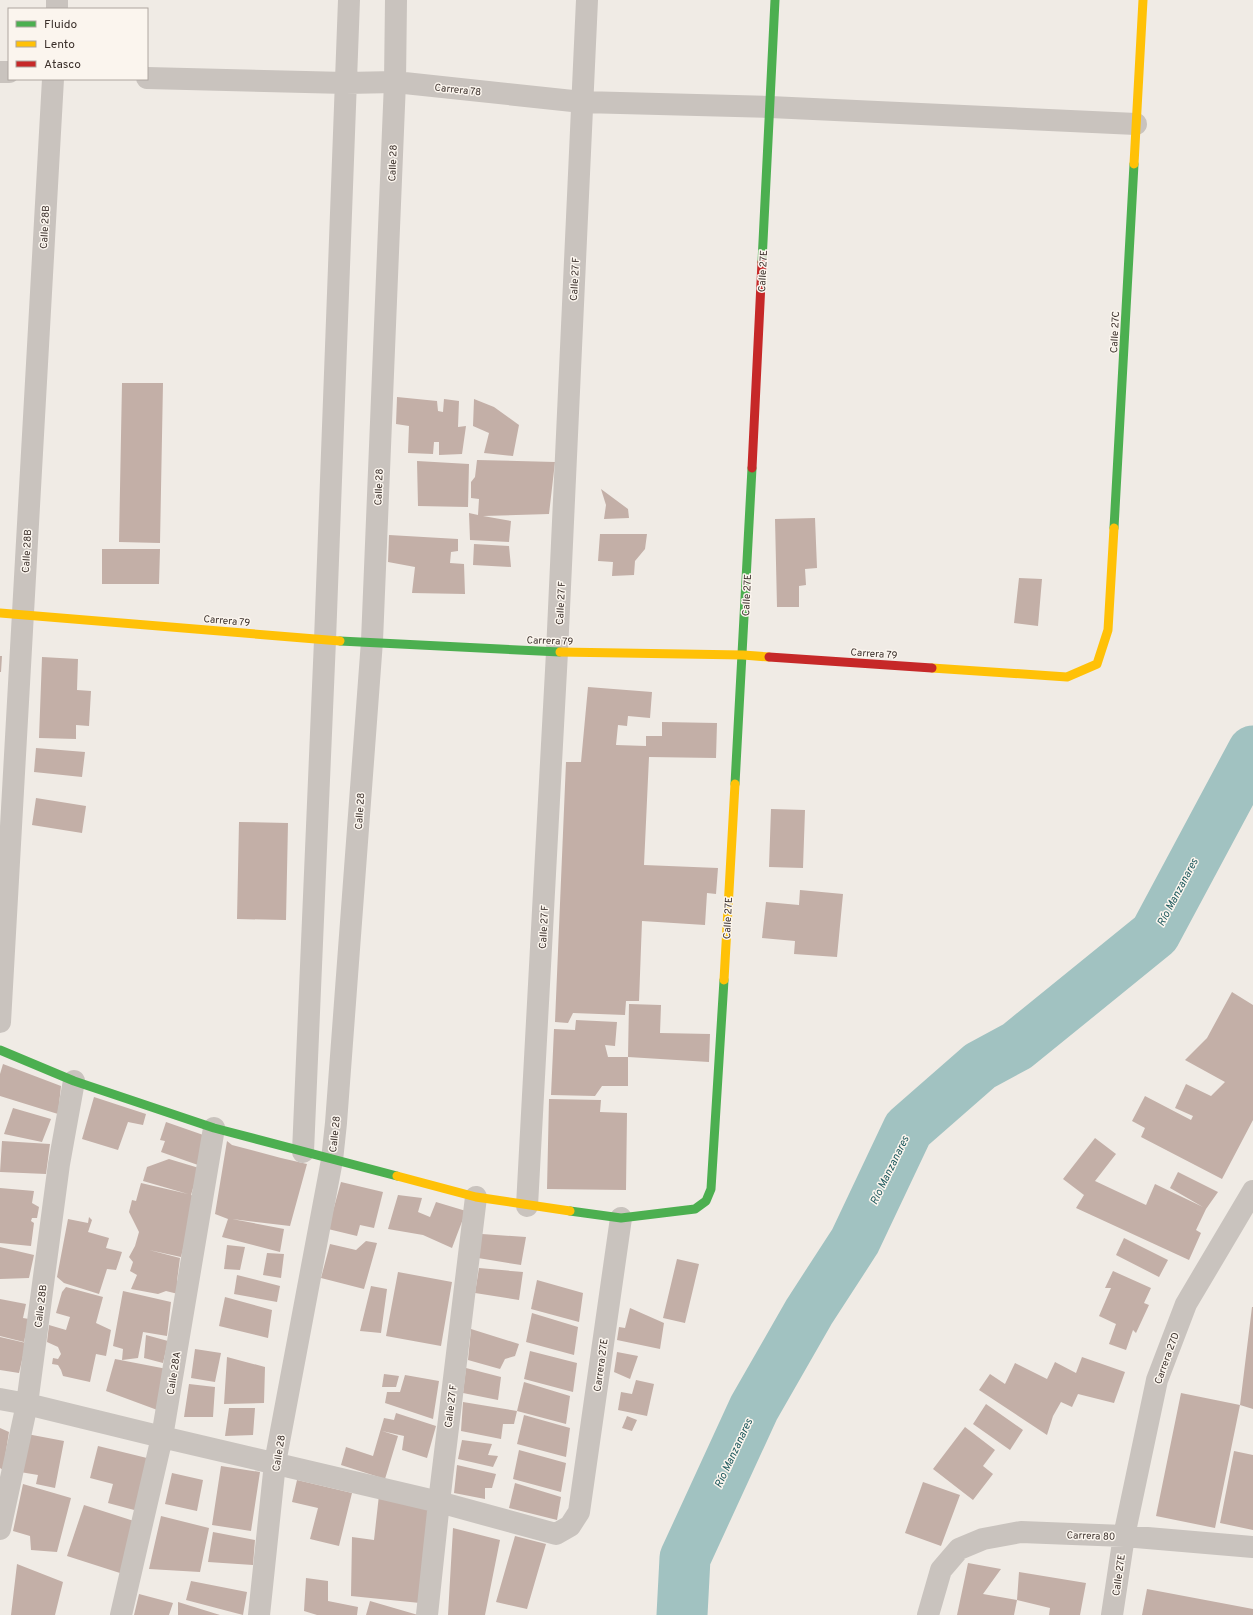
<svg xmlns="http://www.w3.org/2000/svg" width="1253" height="1615" font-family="Overpass,sans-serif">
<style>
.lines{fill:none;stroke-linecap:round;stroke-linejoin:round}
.river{stroke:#a1c2c1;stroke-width:51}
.building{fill:#c3afa7}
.street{stroke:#c9c3be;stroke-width:22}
.fast{stroke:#4caf50;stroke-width:9}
.slow{stroke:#ffc107;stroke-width:9}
.jam{stroke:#c62828;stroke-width:9}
.labels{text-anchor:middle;stroke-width:3;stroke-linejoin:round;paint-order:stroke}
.street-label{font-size:10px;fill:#3b302b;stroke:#fbf5ee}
.water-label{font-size:11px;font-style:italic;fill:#1f5a5e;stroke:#fbf5ee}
</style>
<rect width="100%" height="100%" fill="#f0ebe5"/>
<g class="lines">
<path class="river" d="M682,1615L685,1558L754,1408L809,1312L855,1241L908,1129L980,1066L1017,1046L1155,934L1253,751"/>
</g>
<path class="building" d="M122,383H163L160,543L119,542Z
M397,397L437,401L438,411L443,412L444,399L459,401L458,427L466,426L462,454L439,455V442H434L433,454L408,453L409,426L396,424Z
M474,399L494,407L519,425L513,456L484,453L489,433L473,426Z
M477,460L555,462L549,514L483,516L511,521L509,542L470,540L469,513L478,515L479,499L471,498V482L475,477Z
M417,461L469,464L468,507L418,506Z
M601,489L628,509L629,518L604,519L606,505Z
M815,518L817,568L805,569L806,585L799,586V607H777L775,519Z
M600,534H647L645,549L635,561L634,575L612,576L613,562L598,561Z
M389,535L458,539V551L451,552L450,563L464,564L465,594L412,593L415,567L388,562Z
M474,544L509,546L511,567L473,565Z
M102,549H160L159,584H102Z
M1019,578L1042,579L1038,626L1014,623Z
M0,656H2L1,672H0Z
M42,657L78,659L77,690L91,691L89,726L76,725V739L39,738Z
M588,687L652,692L650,718L628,716L627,726L618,725L616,745L646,746V736H662V722L717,723L716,758L649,757L644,865L718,868L716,894L707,893L705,925L642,921L639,1001H626L625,1015L573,1013L568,1023L555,1022L566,762H586H581Z
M36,748L85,752L82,777L34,772Z
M36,798L86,806L82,833L32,825Z
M771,809L805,810L803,868L769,867Z
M239,822L288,823L286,920L237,919Z
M800,890L843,894L837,957L794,954L795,941L762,938L766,902L799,905Z
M1232,992L1253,1005V1120L1222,1179L1141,1137L1145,1128L1132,1121L1145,1096L1191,1120L1193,1116L1175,1108L1186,1084L1211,1096L1225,1082L1185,1060L1207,1038Z
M629,1004L661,1005L660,1033L710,1034L709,1062L628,1057Z
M576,1020L617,1022L615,1046L605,1045L608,1057H628V1086H602L595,1096L551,1095L554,1029L575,1030Z
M3,1064L61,1086L58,1114L0,1096V1074Z
M94,1097L146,1114L143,1125L128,1122L118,1150L82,1139Z
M549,1099L601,1100L600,1112L627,1113L626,1190L547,1189Z
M13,1108L51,1119L42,1142L4,1134Z
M166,1122L209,1137L198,1165L161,1152L165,1141L160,1140Z
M1095,1138L1116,1154L1095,1181L1146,1205L1155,1184L1203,1207L1170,1188L1178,1172L1218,1192L1206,1209L1196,1230L1201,1233L1189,1260L1076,1208L1084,1195L1063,1179Z
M2,1141L50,1144L46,1174L0,1172Z
M227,1141L232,1145L281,1158L307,1164L290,1226L232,1219L284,1229L280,1252L222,1237L228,1219L215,1214Z
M169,1159L199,1168L191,1195L196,1197L181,1257L149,1250L180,1258L177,1281L180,1283L178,1294L166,1291L158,1294L131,1289L137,1275L130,1271L133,1262L129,1257L135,1246L139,1232L129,1212L132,1200L136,1201L141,1183L188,1194L143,1181L147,1167Z
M341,1182L383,1192L374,1228L360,1225L357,1236L328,1229Z
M0,1188L34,1191L32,1203L39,1207L37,1218H32L31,1221L34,1223L31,1246L0,1243Z
M398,1195L422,1198L418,1212L430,1217L436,1202L466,1211L452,1248L423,1235L388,1229Z
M89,1217L92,1220L88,1232L109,1238L106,1248L122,1252L116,1270L107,1269L99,1294L64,1283L57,1277L68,1219L88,1223Z
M482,1234L526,1237L521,1265L478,1258Z
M1124,1238L1168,1260L1159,1277L1116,1255Z
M366,1241L377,1243L364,1289L321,1278L330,1244L356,1250Z
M227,1245L245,1247L240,1270L224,1269Z
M0,1247L34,1255L29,1278L0,1279Z
M267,1253L284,1254L281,1278L263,1275Z
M677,1259L699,1264L685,1323L663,1318Z
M479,1268L523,1272L519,1300L475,1293Z
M1113,1271L1151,1288L1144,1303L1149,1305L1136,1333L1133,1330L1126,1350L1109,1344L1116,1324L1099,1316L1111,1288H1105Z
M398,1272L452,1282L441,1346L386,1336Z
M237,1275L280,1286L277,1302L234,1294Z
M537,1280L583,1293L579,1322L531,1309Z
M371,1286L387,1289L381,1333L360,1331Z
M66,1287L103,1297L96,1323L111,1330L106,1356L96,1354L90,1382L63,1376L61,1370L58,1365L52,1364L53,1358L58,1359L61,1354L58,1347L47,1342L49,1325L66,1330L70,1317L56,1313L62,1292Z
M123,1291L171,1302L167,1336L143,1332L138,1358L122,1360L123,1349L113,1346Z
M225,1297L272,1310L268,1338L219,1326Z
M0,1299L26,1304L23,1318L29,1319L24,1342L0,1336Z
M1252,1307H1253V1409L1240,1405Z
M630,1308L664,1323L660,1349L617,1340L619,1327L625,1328Z
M532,1313L578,1327L574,1355L526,1342Z
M471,1329L519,1344L515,1356L505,1359L500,1369L468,1360Z
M146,1335L168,1341L163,1363L144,1358Z
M0,1337L26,1343L19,1373L0,1370Z
M195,1349L221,1353L215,1382L191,1378Z
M530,1351L577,1363L573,1392L524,1379Z
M617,1352L638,1356L630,1379L614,1372Z
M227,1357L265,1367L264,1403L224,1404Z
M1082,1357L1125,1372L1114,1403L1078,1394L1072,1407L1061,1402L1053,1416L1047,1435L979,1390L990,1374L1005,1384L1015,1363L1047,1379L1055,1362L1076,1373Z
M115,1359L167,1369L160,1411L106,1391Z
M466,1368L501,1377L498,1400L463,1393Z
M384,1374L399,1376L396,1387H382Z
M405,1375L439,1381L433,1419L385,1403L387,1392H400Z
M636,1380L654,1384L647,1416L618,1410L621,1392L632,1394Z
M524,1382L570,1396L566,1424L517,1411Z
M189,1384L215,1387L213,1417H184Z
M1181,1393L1240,1405L1215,1528L1156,1516Z
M463,1402L517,1411L514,1424H503L501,1439L461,1431Z
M986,1404L1023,1430L1010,1450L973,1424Z
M229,1408H255L253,1435L225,1436Z
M396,1413L436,1426L427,1458L402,1450L404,1436L382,1431L398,1436L385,1479L341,1465L346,1447L373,1456L384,1418L394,1420Z
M524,1415L570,1428L566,1457L517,1444Z
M627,1416L637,1420L632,1431L622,1428Z
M965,1427L995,1450L983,1466L993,1474L973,1500L933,1469Z
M0,1428L9,1432L3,1470L0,1468Z
M27,1434L64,1441L55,1488L36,1484L38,1475L20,1472Z
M462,1440L492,1444L488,1455L498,1456L493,1467L458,1459Z
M98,1446L151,1459L138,1511L108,1503L113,1484L90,1478Z
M519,1450L566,1463L561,1492L513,1479Z
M1234,1451L1253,1455V1530L1220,1523Z
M457,1465L496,1474L492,1488H485V1499L454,1493Z
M221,1466L260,1472L251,1531L212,1525Z
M172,1473L203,1480L197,1511L165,1504Z
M297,1480L352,1493L339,1546L310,1539L318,1508L292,1502Z
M923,1482L960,1495L941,1546L905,1533Z
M515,1483L561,1497L557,1520L509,1508Z
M23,1484L71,1498L57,1552L31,1550L30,1536L13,1531Z
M379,1495L432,1509L420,1603L351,1596L352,1537L374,1540Z
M84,1505L137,1522L120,1573L67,1556Z
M161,1516L209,1528L200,1572L149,1569Z
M453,1528L500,1540L485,1615H448Z
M213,1532L255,1540L253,1565L208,1562Z
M515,1536L546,1544L527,1609L496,1602Z
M968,1563L1001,1569L983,1594L1017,1600L1019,1572L1086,1583L1080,1615H1049L1050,1608L1017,1600L1014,1615H957Z
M17,1564L63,1582L55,1615H11Z
M306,1578L328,1581V1601L358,1607L357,1615H317L304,1611Z
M191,1581L247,1592L243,1615L186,1600Z
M1147,1589L1253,1609V1615H1142Z
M139,1594L173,1603L169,1615H134Z
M370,1601L418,1615H366Z
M178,1602L220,1615H178Z"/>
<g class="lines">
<path class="street" d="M57,9V0
M0,72H9
M147,78L346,83L395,82L582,102L770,107L1136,124
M0,1022L53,79
M303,1152L325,640L349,0
M527,1206L557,652L587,0
M0,1399L27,1404L162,1437L439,1502L556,1534L570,1526L579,1512L621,1218
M0,1529L27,1404L59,1164L74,1081
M121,1615L162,1437L214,1128
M259,1615L275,1463L332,1160L336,1123L372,641L395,82L396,0
M427,1615L439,1502L476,1197
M928,1615L941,1570L959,1549L983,1539L1021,1532L1124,1536L1253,1547
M1112,1615L1124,1536L1157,1380L1186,1304L1253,1191"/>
<path class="fast" d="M762,262L775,0
M1114,528L1134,164
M340,641L560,652
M735,784L752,468
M0,1050L74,1081L214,1128L397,1176
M570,1211L621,1218L695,1209L706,1201L711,1189L724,980"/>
<path class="slow" d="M1134,164L1143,0
M0,613L340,641
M560,652L743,655L769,657
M932,668L1067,677L1097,664L1108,630L1114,528
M724,980L735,784
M397,1176L476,1197L570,1211"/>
<path class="jam" d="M752,468L762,262
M769,657L932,668"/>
</g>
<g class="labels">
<g class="street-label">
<text transform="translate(458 89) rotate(6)" y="4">Carrera 78</text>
<text transform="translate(392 163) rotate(-88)" y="4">Calle 28</text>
<text transform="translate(44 227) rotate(-87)" y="4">Calle 28B</text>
<text transform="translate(762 271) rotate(-87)" y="4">Calle 27E</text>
<text transform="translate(574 279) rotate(-87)" y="4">Calle 27 F</text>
<text transform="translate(1114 332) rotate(-87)" y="4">Calle 27C</text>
<text transform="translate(378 487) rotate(-88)" y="4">Calle 28</text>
<text transform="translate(26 551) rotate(-87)" y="4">Calle 28B</text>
<text transform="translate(746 595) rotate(-87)" y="4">Calle 27E</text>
<text transform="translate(560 603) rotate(-87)" y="4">Calle 27 F</text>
<text transform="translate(227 620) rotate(5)" y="4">Carrera 79</text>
<text transform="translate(550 640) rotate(2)" y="4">Carrera 79</text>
<text transform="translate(874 653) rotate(4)" y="4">Carrera 79</text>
<text transform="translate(359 811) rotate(-86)" y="4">Calle 28</text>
<text transform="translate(727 918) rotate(-87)" y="4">Calle 27E</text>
<text transform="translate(543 927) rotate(-87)" y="4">Calle 27 F</text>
<text transform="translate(334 1134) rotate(-84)" y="4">Calle 28</text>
<text transform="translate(40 1306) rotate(-83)" y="4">Calle 28B</text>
<text transform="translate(1166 1358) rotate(-70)" y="4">Carrera 27D</text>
<text transform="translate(600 1365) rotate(-82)" y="4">Carrera 27E</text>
<text transform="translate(173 1373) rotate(-81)" y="4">Calle 28A</text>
<text transform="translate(450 1406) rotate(-83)" y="4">Calle 27 F</text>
<text transform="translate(278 1453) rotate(-81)" y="4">Calle 28</text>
<text transform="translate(1091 1535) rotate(2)" y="4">Carrera 80</text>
<text transform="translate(1118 1575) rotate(-82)" y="4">Calle 27E</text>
</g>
<g class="water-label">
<text transform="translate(1177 892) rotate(-62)" y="4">Río Manzanares</text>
<text transform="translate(889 1170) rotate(-64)" y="4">Río Manzanares</text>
<text transform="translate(733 1453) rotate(-65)" y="4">Río Manzanares</text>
</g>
</g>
<rect x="8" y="8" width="140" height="72" fill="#fbf5ee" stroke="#aea6a0"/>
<rect x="16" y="21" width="20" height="6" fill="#4caf50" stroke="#aea6a0"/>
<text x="44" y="28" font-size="12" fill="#3b302b">Fluido</text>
<rect x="16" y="41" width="20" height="6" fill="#ffc107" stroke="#aea6a0"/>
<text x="44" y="48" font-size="12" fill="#3b302b">Lento</text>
<rect x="16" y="61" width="20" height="6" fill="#c62828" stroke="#aea6a0"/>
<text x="44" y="68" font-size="12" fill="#3b302b">Atasco</text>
</svg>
